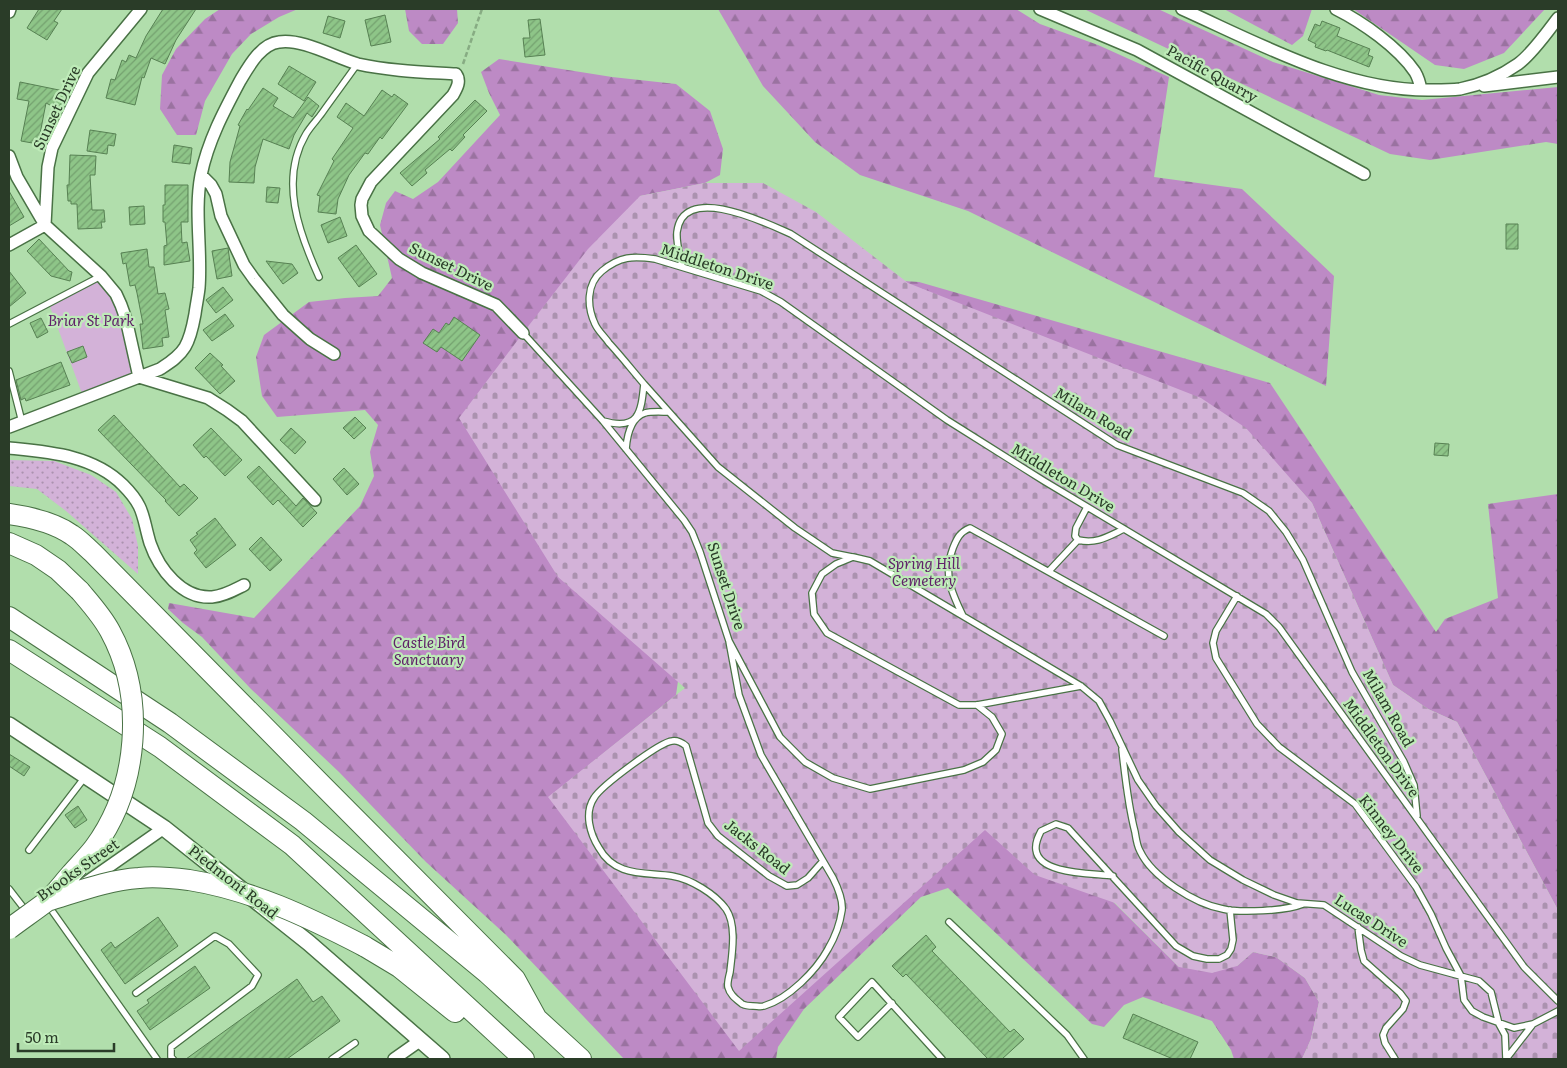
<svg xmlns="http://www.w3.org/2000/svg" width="1567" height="1068" font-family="Literata,serif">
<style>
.grass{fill:url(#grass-dots)}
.forest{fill:url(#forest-firs)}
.cemetery{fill:url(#cemetery-stones)}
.green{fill:#d3b2d8}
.building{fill:url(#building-hatch);stroke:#578153}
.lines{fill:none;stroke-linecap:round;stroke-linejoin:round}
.lane-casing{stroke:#497245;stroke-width:8}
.street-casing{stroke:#497245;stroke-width:14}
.secondary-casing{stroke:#497245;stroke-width:18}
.highway-casing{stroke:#497245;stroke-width:22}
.path{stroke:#87ac83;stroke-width:2.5;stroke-dasharray:5 2.5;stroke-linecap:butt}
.lane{stroke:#fff;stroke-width:5.5}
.street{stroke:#fff;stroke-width:11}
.secondary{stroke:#fff;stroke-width:15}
.highway{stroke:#fff;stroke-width:20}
.highway-bridge-casing{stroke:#497245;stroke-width:22;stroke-linecap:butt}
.highway-bridge{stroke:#fff;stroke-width:20}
.labels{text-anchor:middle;stroke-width:4.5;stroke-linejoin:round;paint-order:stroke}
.street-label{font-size:15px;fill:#2a3c28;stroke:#beebb8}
.park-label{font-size:15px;font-style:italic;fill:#602269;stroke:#beebb8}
</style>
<defs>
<pattern id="grass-dots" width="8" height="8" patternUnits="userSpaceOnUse" patternTransform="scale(1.25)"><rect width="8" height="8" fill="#d3b2d8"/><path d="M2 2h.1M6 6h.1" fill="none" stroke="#ab92af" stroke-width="1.8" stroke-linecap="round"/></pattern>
<pattern id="forest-firs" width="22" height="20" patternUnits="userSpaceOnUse" patternTransform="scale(1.25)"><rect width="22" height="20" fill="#bd8ac5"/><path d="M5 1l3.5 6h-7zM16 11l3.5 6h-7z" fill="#9a72a0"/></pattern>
<pattern id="cemetery-stones" width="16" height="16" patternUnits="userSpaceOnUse" patternTransform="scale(1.25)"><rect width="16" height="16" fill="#d3b2d8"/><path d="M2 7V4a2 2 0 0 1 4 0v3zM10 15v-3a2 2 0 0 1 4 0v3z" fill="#ab92af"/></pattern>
<pattern id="building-hatch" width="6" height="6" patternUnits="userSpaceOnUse" patternTransform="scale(1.25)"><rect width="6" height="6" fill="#8ec588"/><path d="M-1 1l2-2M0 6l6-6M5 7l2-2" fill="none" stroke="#74a16f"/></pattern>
</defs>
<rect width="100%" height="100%" fill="#b1deac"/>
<path class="grass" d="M9,460L54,461L91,475L116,492L132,519L138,546V574L66,511L37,489L9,486Z"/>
<path class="forest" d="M220,9H298L279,17L251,34L232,54L205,101L196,135H177L160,109L162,75L176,49L205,19Z
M405,9H457L458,23L443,44H422L409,31Z
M718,9H1016L1040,24L1098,45L1169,77L1154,177L1242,189L1334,276L1326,386L968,211L860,175L815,142L763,86Z
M1084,9H1158L1273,62L1379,95L1422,100L1558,87V144L1546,142L1430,160L1390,154Z
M1224,9H1312L1303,36L1292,45Z
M1353,9H1545L1504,53L1464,69L1435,65Z
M499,59L612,77L676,84L710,111L723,149L720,175L705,183L640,196L656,653L678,681L676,695L549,797L988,822L1097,886L1179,967L1237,966L1253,952L1276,957L1305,978L1319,1002L1311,1039L1302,1059H1234L1231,1050L1212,1021L1143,997L1124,1005L1104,1027L1092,1024L948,888L921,897L804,1009L778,1047L776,1059H624L506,935L426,862L339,772L251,689L202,637L183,623L168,609L169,603L254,618L360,506L374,476L370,452L378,425L365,410L277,417L262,396L256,357L264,335L309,302L345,298L378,296L392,278L380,225L386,203L395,191L413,199L438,182L500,115L489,93L481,72Z
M873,279L919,282L1270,383L1436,632L1445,619L1498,598L1488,504L1558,494V910L1457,722L1428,709L1393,685L1312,503L1294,483Z"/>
<path class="cemetery" d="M705,183H763L816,212L908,283L1201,398L1246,428L1312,503L1393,685L1428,709L1457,722L1558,910V1059H1302L1311,1039L1319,1002L1305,978L1276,957L1253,952L1237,966L1212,973L1179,967L1115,903L1035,875L985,830L739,1051L548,797L685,688L558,577L459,418L523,333L588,249L640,196Z"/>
<path class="green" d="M101,276L116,294L139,377L84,399L49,304Z"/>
<path class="building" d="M39,9H62L54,21L58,23L47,40L27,28Z
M163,9H196L176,40L165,64L151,58L144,78L142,77L135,105L106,98L111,79L115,80L122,60L126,62L129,55L136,58L146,36Z
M385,15L391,42L371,46L365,20Z
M328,16L345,21L340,38L323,33Z
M540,19L545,55L525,57L523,38H530L528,20Z
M1322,21L1340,28L1337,36L1370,49L1368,55L1373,57L1369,67L1327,50L1326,51L1315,47L1316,44L1308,40L1315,24L1320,26Z
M289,66L316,82L304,101L278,84Z
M20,82L59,90L68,94L60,110L46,103L38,144L21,141L29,101L17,99Z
M263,88L278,98L273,106L293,118L308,97L319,106L312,117L307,113L294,135L289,149L263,139L255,167L254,183L229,182L230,162L240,126L238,125L247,109L248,110Z
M382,90L392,97L394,94L408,104L382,139L380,137L368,154L365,153L349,175L338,199L336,214L318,212L320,196L317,195L334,161L332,159L353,128L337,117L346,103L364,116Z
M475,100L487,111L463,135L465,137L452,151L450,149L425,170L427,173L412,186L400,173L440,139L438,137Z
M90,130L116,134L114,146L108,145L107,154L87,151Z
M174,145L192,148L190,164L172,162Z
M70,155L96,156L95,175H90L92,210H104L105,222H101L102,228L78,229L77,204H71V201H68L67,185H69Z
M165,185H188V222H181L182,243L187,242L190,261L164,265V246L167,245L165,222H163V205H165Z
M267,187L280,188L278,203L266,202Z
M9,191L24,217L9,226Z
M144,206L145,224L130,225L129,207Z
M340,217L347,236L328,243L321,225Z
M1506,224H1518V249H1506Z
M39,239L69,271L72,272L70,281L51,276L27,251Z
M356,245L377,274L359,287L338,258Z
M228,248L232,276L217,279L212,251Z
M147,249L149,267H154L158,294L165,293L169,309L165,310L169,337L162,338L163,346L143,349L140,324H143L137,293L135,285L130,286L126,263L123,264L121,253Z
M266,261L292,264L298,273L283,284Z
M9,271L26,293L9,307Z
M223,287L233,300L216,313L206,300Z
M225,314L234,326L212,341L203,330Z
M454,317L480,335L462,361L441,347L437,352L423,343L433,329L439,333L446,323L449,325Z
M41,318L48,332L37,338L30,323Z
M83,346L87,357L72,363L67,352Z
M210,353L223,365L221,366L235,381L220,394L195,368Z
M61,362L70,385L26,401L25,398L21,400L16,380Z
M114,415L180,487L184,484L198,498L179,516L165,501L166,500L98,430Z
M355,417L366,428L354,439L343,428Z
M211,428L242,460L225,476L206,456L204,458L193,445Z
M291,428L306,442L295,454L280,440Z
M1435,443L1449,444L1448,456L1434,455Z
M259,466L296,506L303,498L317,513L303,527L278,500L273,505L247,477Z
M344,468L359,484L347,495L333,479Z
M215,518L236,545L206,568L194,553L197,550L190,540L198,534L196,533Z
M261,537L282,560L270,571L249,549Z
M9,754L30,767L24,776L9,766Z
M78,806L87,820L75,828L65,815Z
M158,917L178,946L125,984L101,950L111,942L115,948Z
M926,935L936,947L932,951L1010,1032L1014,1029L1024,1039L1002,1059H988L906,974L903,977L892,966Z
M195,966L210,988L150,1030L137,1011L149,1003L147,1000Z
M297,979L313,1002L322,996L340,1021L287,1059H186Z
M1133,1014L1198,1042L1190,1059H1173L1123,1038Z"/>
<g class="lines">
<g class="lane-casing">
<path id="lane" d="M682,266C680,255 676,243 677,232C683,182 766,223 791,234L1117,445L1243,493L1269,511L1286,532L1303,560L1352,672L1404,762L1414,785L1417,816
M319,277C299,233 279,180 306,134C310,127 317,120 322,113C334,96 346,80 358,63
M9,324L101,276
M523,333L603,421L684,520L692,532L700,552L729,641L780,737L805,762L833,778L870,789L964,770L983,762L996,750L1002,734L992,717L977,705
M9,371L22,422
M644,384L669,412
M603,421C639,431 641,413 644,384C632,370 621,356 609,343C605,337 598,331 595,324C587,307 586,284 602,271C620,256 633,256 655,259L761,291L781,302L947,420L1044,481L1266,614L1279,627L1524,967L1558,1001
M626,449C627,436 630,418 645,413C652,411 662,412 669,412L718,467L795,528L832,553L852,557
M1087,507L1076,528L1075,536L1078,540C1097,544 1107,537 1124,529
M1049,571L1078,540
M1237,596L1216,631L1213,643L1216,658L1257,724L1279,747L1355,804L1416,887L1431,914L1446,948L1461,976L1464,1000L1472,1011L1483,1017L1514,1028L1533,1024L1558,1011
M963,616C951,591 943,575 953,548C957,538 960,532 970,528L1164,636
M729,641L739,695L761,755L833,878C838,888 843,899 842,910C840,924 835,937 828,949C816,971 788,999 764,1006C761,1007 757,1006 753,1006C749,1006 746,1006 742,1004C736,999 730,995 728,987C727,983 729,976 730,972C732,954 737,925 726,909C715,894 691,879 672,876C644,872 615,877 599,848C590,834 584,813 594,798C601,786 660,742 672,741C677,740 683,743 686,746L708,823L718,836L769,876L787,886L797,885L808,878L823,861
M1081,686L977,705H959L827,633L814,614L812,593L822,574L836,564L853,557L870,561L1081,686L1099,701L1110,721L1138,780L1156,806L1179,832L1210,860L1243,880L1274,895L1297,903L1324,905L1401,956L1420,965L1479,981L1491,992L1499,1024L1505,1035L1506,1059
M1122,749C1125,777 1128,805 1135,832C1136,838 1137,846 1140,851C1152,877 1195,904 1223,909C1240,913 1286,911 1303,904
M29,850L85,777
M1113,876C1094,873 1039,875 1036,850C1035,843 1038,837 1041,831L1056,824L1068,828L1176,946L1193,956L1207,959H1219L1227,955L1231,949L1233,940L1230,910
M9,889L26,911
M50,908L157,1059
M949,922L1067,1035L1084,1059
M1358,927L1361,950L1364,961L1400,993L1406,1001L1403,1009L1386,1028L1383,1035L1385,1043L1395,1059
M136,993L215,936L229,944L258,975L252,986L171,1047V1057L173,1059
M892,1003L858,1037L839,1017L872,982L942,1059
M332,1059L355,1043
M1506,1059L1533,1024"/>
</g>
<g class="street-casing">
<path id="street" d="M1040,9L1137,50L1364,174
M1182,9C1260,44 1346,92 1433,90C1442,90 1451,90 1460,89C1480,85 1501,76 1518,64C1532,54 1548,31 1558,18
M1336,9C1362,22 1398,47 1415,72C1418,77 1420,84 1421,90
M9,12L10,9
M1484,86L1558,77
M9,156L17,177L45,225L101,276L116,294L121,305L126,319L139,377L208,398L227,410L242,421L315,500
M201,175L211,185L216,194L221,216L244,265L254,279L283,315L310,339L334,354
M9,245L45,225L48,167L52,148L88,73L141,9
M9,427L160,369C169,363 179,357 185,347C191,337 193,325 195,314C196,306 198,297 199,288C202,250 194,212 201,175C208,141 224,111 240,81C249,66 261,44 279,42C302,38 336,58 358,64C390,71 424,72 456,74C461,81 457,88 453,95L371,182L362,199L361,205L362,216L369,231L399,259L422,273L496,305L523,333
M9,448C49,452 93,455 123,485C145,507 142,516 150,543C159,569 182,599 212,597C224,596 234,590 244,585
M84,884L164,828
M394,1059L421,1040"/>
</g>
<g class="secondary-casing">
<path id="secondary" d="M9,725L164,828L309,943L442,1059"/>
</g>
<g class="highway-casing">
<path id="highway" d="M9,514C30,517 54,522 72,535C80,540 86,547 93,553L323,786L515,979L537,1019
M9,543L36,555L58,570L80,591
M9,617L170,723L303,821L487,973L581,1059
M9,650L160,747L292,845L524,1059
M364,946L399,967L455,1012"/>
</g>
<path class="path" d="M463,64L482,9"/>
<use href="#lane" class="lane"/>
<use href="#street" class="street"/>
<use href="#secondary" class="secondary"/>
<use href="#highway" class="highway"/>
<g class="highway-bridge-casing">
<path id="highway-bridge" d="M47,901C77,892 108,880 139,878C156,876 173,878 189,880C252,890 308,917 364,946
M9,929C21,920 34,911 46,902C55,894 63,883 71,874C79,865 87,857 94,848C139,787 146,697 110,631C102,616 91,604 80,591"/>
</g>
<use href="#highway-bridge" class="highway-bridge"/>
</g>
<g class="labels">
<g class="street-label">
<text transform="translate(1212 74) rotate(29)" y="5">Pacific Quarry</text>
<text transform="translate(57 108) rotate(-65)" y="5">Sunset Drive</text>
<text transform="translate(451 267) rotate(26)" y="5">Sunset Drive</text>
<text transform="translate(717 267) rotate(18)" y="5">Middleton Drive</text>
<text transform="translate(1093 414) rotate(31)" y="5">Milam Road</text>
<text transform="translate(1063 478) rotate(31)" y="5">Middleton Drive</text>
<text transform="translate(726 586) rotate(72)" y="5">Sunset Drive</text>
<text transform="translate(1388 708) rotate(60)" y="5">Milam Road</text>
<text transform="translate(1381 748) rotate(54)" y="5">Middleton Drive</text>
<text transform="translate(1391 834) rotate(52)" y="5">Kinney Drive</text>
<text transform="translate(757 847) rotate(38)" y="5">Jacks Road</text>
<text transform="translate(78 870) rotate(-35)" y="5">Brooks Street</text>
<text transform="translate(233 882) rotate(38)" y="5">Piedmont Road</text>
<text transform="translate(1371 921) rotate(33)" y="5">Lucas Drive</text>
</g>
<g class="park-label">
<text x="91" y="326">Briar St Park</text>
<text x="924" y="569">Spring Hill<tspan x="924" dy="17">Cemetery</tspan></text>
<text x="429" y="648">Castle Bird<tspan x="429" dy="17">Sanctuary</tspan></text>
</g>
</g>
<rect width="1567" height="1068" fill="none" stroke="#2a3c28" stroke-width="20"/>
<path d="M18 1043v8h96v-8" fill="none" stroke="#2a3c28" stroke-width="2.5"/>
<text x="25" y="1043" font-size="15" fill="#2a3c28" stroke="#beebb8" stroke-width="4" paint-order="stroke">50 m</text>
</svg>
